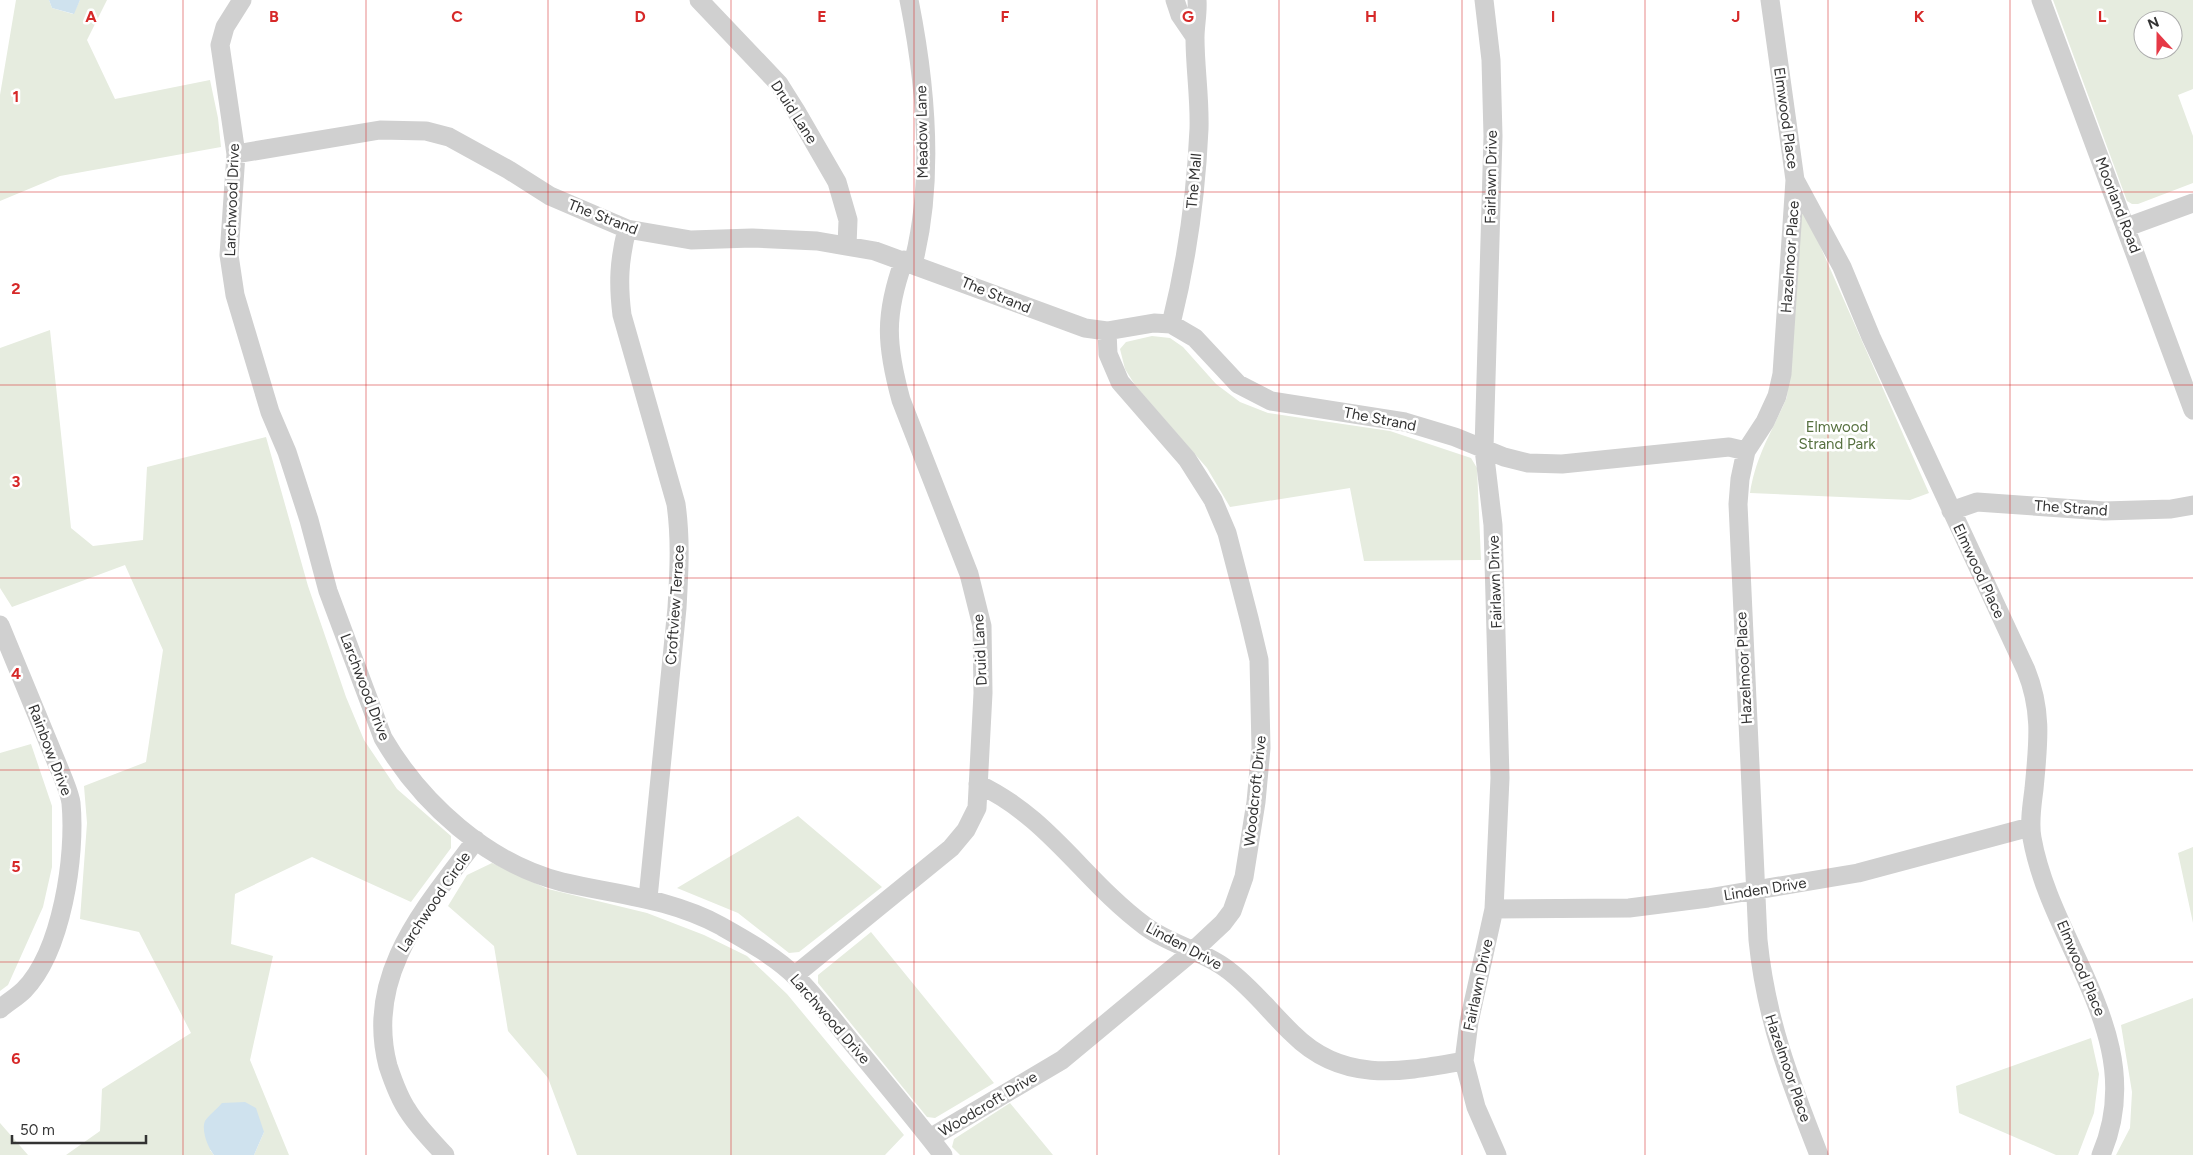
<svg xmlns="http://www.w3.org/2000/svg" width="2193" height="1155" font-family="Figtree,sans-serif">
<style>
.green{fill:#e6ecdf;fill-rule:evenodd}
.water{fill:#cfe2ee}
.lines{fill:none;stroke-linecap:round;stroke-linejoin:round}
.minor{stroke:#d0d0d0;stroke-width:19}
.grid{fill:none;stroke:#d62828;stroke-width:1;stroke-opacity:0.55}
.labels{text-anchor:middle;stroke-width:5;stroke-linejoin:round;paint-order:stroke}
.street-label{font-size:15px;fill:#333;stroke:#fff}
.park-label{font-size:15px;fill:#56703f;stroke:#fff}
.grid-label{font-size:16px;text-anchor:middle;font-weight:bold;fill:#d62828;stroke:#fff;stroke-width:5;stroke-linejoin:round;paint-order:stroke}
</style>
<rect width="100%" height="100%" fill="#fff"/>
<path class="green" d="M16,0H49L52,8L73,14L80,0H107L87,40L115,99L210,80L218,118L221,147L60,176L0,201V95Z
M2053,0H2193V89L2178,95L2193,136V183L2138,204H2132L2127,201ZM2143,20H2173V50H2143Z
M1803,213L1806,214L1929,493L1910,500L1750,493C1756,455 1772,432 1787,397L1800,215Z
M50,330L71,528L93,546L143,540L147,467L266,437L308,586L346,697L364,740L397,789L451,836V848L411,902L312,857L235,894L231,944L273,956L250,1060L289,1155H254L264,1132L210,1150L214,1155H66L100,1131L102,1089L191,1033L139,932L80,919L87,823L84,786L146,762L163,650L125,565L12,607L0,588V348Z
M1152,336L1170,338L1183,347L1216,384L1240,402L1268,413L1390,431L1471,458L1477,468L1481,560L1364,561L1350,488L1230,507L1207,468L1135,385L1125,369L1120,349L1126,342Z
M31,744L52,806V867L43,907L8,985L0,991V753Z
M798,816L882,887L799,952L789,953L738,913L677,888Z
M2193,847V923L2178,853Z
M492,863L548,889L647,913L704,935L747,956L787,994L904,1135L885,1155H577L548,1078L508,1031L494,946L448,906L467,875Z
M871,932L994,1083L935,1118L927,1117L818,983V975Z
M2193,998V1155H2116L2130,1128L2132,1092L2121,1025Z
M2091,1038L2099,1074L2094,1113L2078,1155H2056L1959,1113L1956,1086Z
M1010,1103L1053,1155H960L952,1147L954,1139Z
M0,1123L28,1155H0Z"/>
<path class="water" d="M49,0H80L74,14L52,8Z
M245,1102L256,1108L264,1132L254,1155H214C208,1148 201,1130 205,1121C209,1115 217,1109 222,1103Z"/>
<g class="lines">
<path class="minor" d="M242,0L225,27L220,45L236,154L229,255L235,295L270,412L287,452L309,520L328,591L383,738C421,803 487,863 562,882C617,895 669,898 721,926C744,939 778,958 796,977C818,999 837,1025 857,1049C886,1084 915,1119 943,1155
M699,0L779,84L796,111L837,182L848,220L847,246
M909,0C926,85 935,179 913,264
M1175,0L1180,15L1195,37
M1484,0L1491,60L1493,136L1484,449L1493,525L1500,778L1494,909L1469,1022L1464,1061L1476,1107L1497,1155
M1770,0L1795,180L1842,267L1871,337L2026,670C2043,712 2038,745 2034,789C2032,805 2029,822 2032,838C2051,946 2151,1039 2101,1155
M2041,0L2193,410
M236,154L380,130L426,131L449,137L509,170L550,196L627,229L691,240L752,238L817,241L875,251L1085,328L1107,331L1154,323L1171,324L1195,338L1238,384L1271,401L1405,422L1455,437L1504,457L1528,463L1562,464L1729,447L1746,451
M1795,180L1782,374L1777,396L1765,422L1746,451L1740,479L1738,504L1758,940C1766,1020 1790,1081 1819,1155
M2127,227L2193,203
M627,229C619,261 618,283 622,315L676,504C681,539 679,573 677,608L648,898
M1171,324C1187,260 1196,195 1199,129C1200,98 1195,68 1195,38C1195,25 1198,13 1197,0
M1951,511L1977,502L2104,511L2171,509L2193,505
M0,625L63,778C66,786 70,795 71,803C76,856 62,951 24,990C17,997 8,1002 0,1009
M978,784C1049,817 1084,881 1145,926C1170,945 1204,951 1228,970C1252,988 1271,1013 1293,1034C1343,1084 1401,1072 1464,1061
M1494,909L1629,908L1708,898L1858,873L2030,827
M795,975L951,848L966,830L977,808L983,693L982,626L969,574L901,400C886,345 884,315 904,260
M930,1138L1062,1060L1192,952L1223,923L1232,911L1244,877L1256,802L1261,748L1259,660L1249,618L1227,533L1213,500L1187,459L1120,382L1108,354L1107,331
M445,1155C432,1141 418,1127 408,1111C399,1098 393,1081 388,1066C364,975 425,908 476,840"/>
</g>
<path class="grid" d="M183,0V1155M366,0V1155M548,0V1155M731,0V1155M914,0V1155M1097,0V1155M1279,0V1155M1462,0V1155M1645,0V1155M1828,0V1155M2010,0V1155M0,192H2193M0,385H2193M0,578H2193M0,770H2193M0,962H2193"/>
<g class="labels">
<g class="street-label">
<text transform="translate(794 112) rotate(57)" y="5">Druid Lane</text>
<text transform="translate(1786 118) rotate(82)" y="5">Elmwood Place</text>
<text transform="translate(922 132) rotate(-91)" y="5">Meadow Lane</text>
<text transform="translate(1491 177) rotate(-89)" y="5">Fairlawn Drive</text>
<text transform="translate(1194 181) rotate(-85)" y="5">The Mall</text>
<text transform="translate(232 200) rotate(-88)" y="5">Larchwood Drive</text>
<text transform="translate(2118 205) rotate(69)" y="5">Moorland Road</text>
<text transform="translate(603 217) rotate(21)" y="5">The Strand</text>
<text transform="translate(1790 257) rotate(-86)" y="5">Hazelmoor Place</text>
<text transform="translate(996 295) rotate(22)" y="5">The Strand</text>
<text transform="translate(1380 419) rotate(11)" y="5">The Strand</text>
<text transform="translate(2071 508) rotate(4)" y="5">The Strand</text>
<text transform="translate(1979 571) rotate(65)" y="5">Elmwood Place</text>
<text transform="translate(1495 582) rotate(-92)" y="5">Fairlawn Drive</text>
<text transform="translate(675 605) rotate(-86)" y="5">Croftview Terrace</text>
<text transform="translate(980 650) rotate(-93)" y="5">Druid Lane</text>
<text transform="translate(1744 668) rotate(-93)" y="5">Hazelmoor Place</text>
<text transform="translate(365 687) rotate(69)" y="5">Larchwood Drive</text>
<text transform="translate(50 750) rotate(69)" y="5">Rainbow Drive</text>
<text transform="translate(1255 791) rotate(-84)" y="5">Woodcroft Drive</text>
<text transform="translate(1765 889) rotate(-9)" y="5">Linden Drive</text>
<text transform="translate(434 902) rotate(-56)" y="5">Larchwood Circle</text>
<text transform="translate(1184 946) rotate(28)" y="5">Linden Drive</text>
<text transform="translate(2081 968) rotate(67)" y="5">Elmwood Place</text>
<text transform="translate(1478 985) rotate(-78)" y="5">Fairlawn Drive</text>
<text transform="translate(830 1019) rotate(49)" y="5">Larchwood Drive</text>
<text transform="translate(1788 1068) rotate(71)" y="5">Hazelmoor Place</text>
<text transform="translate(988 1104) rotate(-31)" y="5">Woodcroft Drive</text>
</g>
<g class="park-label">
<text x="1837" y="432">Elmwood<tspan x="1837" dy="17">Strand Park</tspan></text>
</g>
</g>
<g class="grid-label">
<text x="91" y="22">A</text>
<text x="274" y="22">B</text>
<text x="457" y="22">C</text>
<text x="640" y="22">D</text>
<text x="822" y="22">E</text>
<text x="1005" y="22">F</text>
<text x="1188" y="22">G</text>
<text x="1371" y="22">H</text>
<text x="1553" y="22">I</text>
<text x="1736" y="22">J</text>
<text x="1919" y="22">K</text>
<text x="2102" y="22">L</text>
<text x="16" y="102">1</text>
<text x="16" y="294">2</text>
<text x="16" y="487">3</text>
<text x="16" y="679">4</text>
<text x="16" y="872">5</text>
<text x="16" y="1064">6</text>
</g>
<g transform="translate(2158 35) rotate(339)"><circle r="24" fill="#ffffff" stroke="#adadad"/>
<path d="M0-4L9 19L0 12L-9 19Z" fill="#e63946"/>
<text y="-8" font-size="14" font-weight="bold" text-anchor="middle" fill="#333333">N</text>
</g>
<path d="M12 1135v8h134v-8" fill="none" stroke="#333333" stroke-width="2.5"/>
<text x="20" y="1135" font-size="15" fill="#333333" stroke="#ffffff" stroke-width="4" paint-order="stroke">50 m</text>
</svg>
